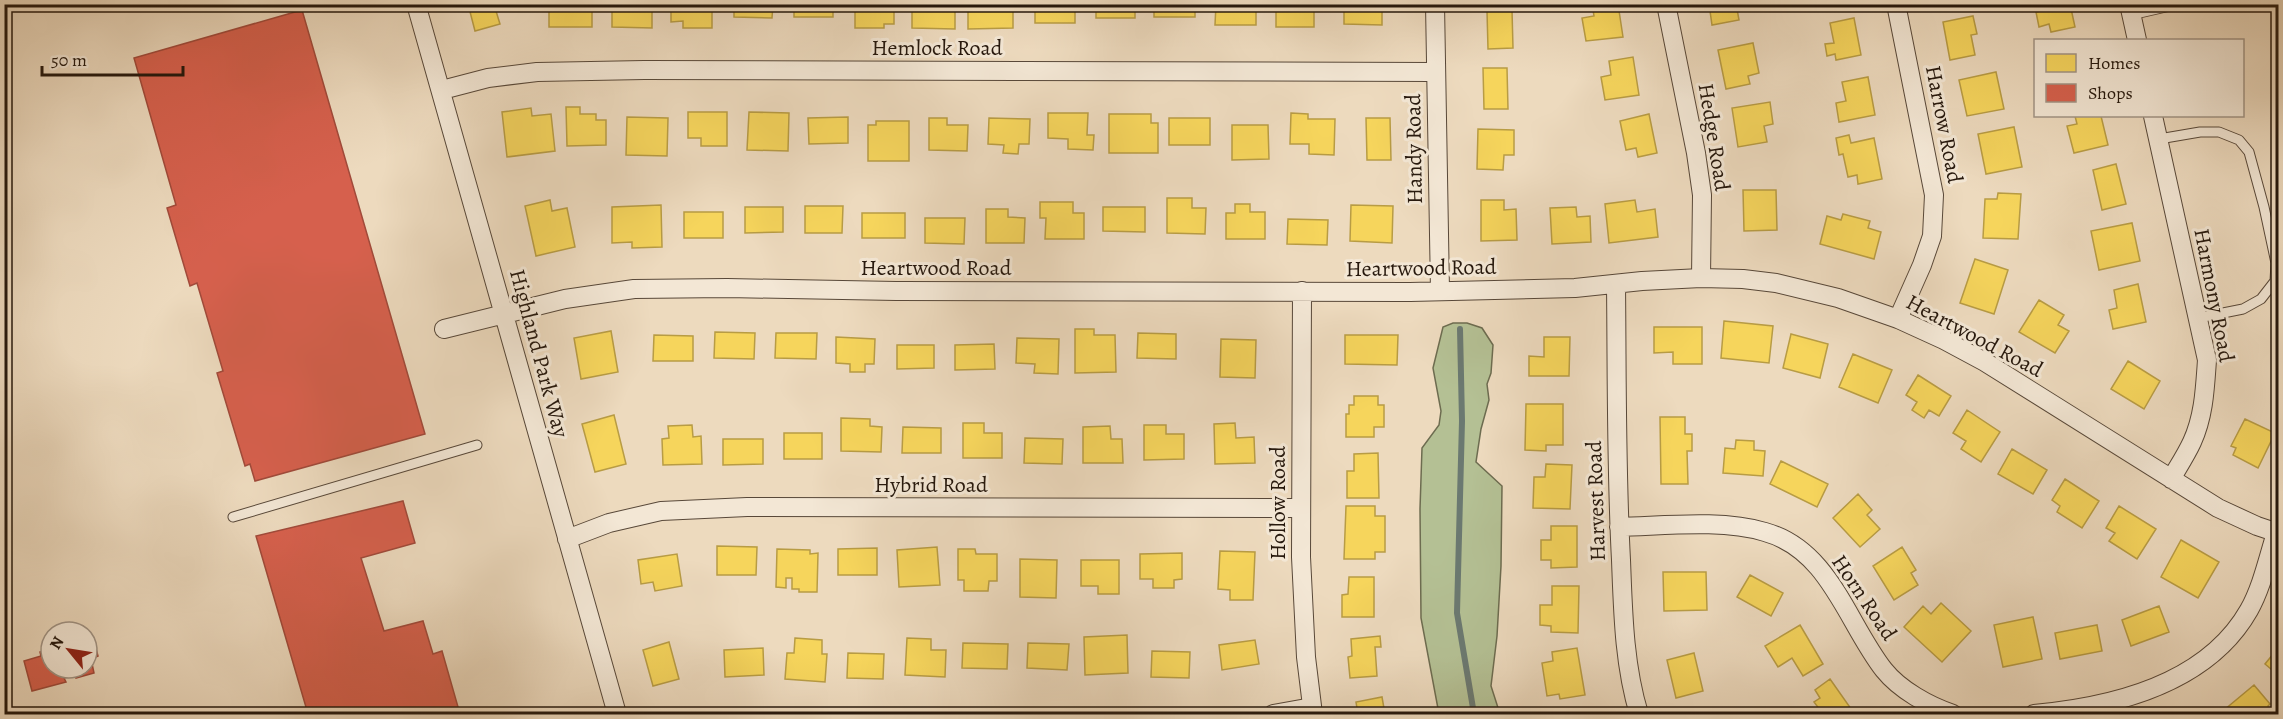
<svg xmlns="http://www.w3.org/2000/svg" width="2283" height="719" font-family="Alegreya,serif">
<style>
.green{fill:#b4c094;stroke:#6d6c50;stroke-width:1.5}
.homes{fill:#f6d55c;stroke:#b89c44;stroke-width:1.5}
.shops{fill:#d6604d;stroke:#a14a3a;stroke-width:1.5}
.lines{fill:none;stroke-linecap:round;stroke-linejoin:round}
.stream{stroke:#6b7971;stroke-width:6}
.lane-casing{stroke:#584839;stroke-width:11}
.street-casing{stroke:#584839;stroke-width:20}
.lane{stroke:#f3e7d5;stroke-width:9}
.street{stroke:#f3e7d5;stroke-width:18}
.labels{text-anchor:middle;stroke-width:6;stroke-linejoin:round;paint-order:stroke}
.street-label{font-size:22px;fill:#26180d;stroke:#f3e7d5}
</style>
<rect width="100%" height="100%" fill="#eddabe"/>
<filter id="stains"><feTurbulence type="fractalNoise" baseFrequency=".00333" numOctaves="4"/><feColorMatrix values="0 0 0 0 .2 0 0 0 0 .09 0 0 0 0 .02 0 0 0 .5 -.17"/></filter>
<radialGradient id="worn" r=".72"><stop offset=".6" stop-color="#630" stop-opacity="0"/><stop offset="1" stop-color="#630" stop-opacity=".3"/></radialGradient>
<path class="green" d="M1453,323H1467L1482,328L1493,345L1491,373L1487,384L1489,400L1481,429L1476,462L1502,486L1501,566L1497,636L1491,686L1500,714H1439L1421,618L1420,509L1422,448L1439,425L1441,411L1433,368L1443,327Z"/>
<path class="homes" d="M468,4H506L507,8L496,11L500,24L475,31Z
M549,4H592V27H549Z
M612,4H652V28L612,27Z
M671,4H712V28H683V21L671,22Z
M734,4H773L772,18L734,17Z
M794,4H833V17H794Z
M855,4H894V24H884V28H855Z
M912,4H955V29L912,28Z
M968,4H1013V28L968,29Z
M1035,4H1075V23H1035Z
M1096,4H1135V18H1096Z
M1154,4H1195V17H1154Z
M1216,4H1256V25H1215Z
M1276,4H1314V27H1276Z
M1344,4H1382V25L1344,24Z
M1592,4H1618L1623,37L1586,41L1582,18L1594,16Z
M1709,4H1744L1745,7L1737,9L1739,20L1712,25Z
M2044,4H2070L2075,27L2051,32L2049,24L2039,27L2036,12L2045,10Z
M1512,10L1513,48L1488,49L1487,11Z
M1973,16L1977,34L1971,35L1975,55L1950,60L1943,22Z
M1854,18L1861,55L1836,60L1835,54L1827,56L1825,44L1834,43L1830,23Z
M1753,43L1759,73L1748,76L1750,84L1726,89L1718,50Z
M1633,57L1639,95L1605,100L1601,77L1611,75L1609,61Z
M1483,68H1507L1508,109H1484Z
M1996,72L2004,109L1967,116L1959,80Z
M1868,77L1875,115L1839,122L1836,103L1846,101L1842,82Z
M1770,102L1773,124L1764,126L1767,142L1738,147L1732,108Z
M566,107H580V114H596V120H606V145L567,146Z
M531,108L532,116L551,114L555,151L507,157L502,112Z
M688,112H727V146H701V138H688Z
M749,112L789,113L788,151L747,150Z
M1048,113H1088L1087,135H1094L1093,150L1068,149V139L1048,138Z
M1291,113L1308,114V119H1335L1334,155L1309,154V144H1290Z
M1109,114H1151V123H1158V153H1109Z
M1649,114L1657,153L1638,157L1636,148L1626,150L1620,121Z
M2075,116H2101L2108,145L2074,153L2067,126L2077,124Z
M627,117L668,118L667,156L626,155Z
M848,117V143L809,144L808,118Z
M929,118H947V125H968L967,151L929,150Z
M989,118L1030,119L1029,144H1019L1018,154L1003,153L1004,145L988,144Z
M1169,118H1210V145H1169Z
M1366,118H1390L1391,160H1367Z
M876,121H909V161H868V125H876Z
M1232,125H1268L1269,159L1232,160Z
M2014,127L2022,167L1986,174L1978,134Z
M1478,129L1514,130V155H1504L1503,170L1477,169Z
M1849,135L1851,143L1874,138L1882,179L1858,184L1857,175L1848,177L1843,154L1839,155L1836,138Z
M2116,164L2126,204L2102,210L2093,170Z
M1743,190H1776L1777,230L1744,231Z
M1998,193L2021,194L2018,239L1983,238L1985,199H1997Z
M1167,198H1192V208H1206L1205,234L1167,233Z
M550,200L552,211L567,208L575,247L536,256L525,206Z
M1481,200H1504V210L1516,209L1517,240L1481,241Z
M1635,200L1637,212L1655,209L1658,237L1609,243L1605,204Z
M1040,202H1073V213H1084V239H1045L1046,218H1040Z
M1235,204H1250V212H1265V239H1226V213H1235Z
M661,205L662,247L632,248V242L612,243V207Z
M1351,205L1393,206L1392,243L1350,241Z
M805,206H843L842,233H805Z
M745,207H783V232L745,233Z
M1103,207H1145V232L1103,231Z
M1576,207L1577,217L1590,216L1591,242L1552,244L1550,208Z
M986,209H1008V217L1025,218L1024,243H986Z
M684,212H723V238H684Z
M862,213H905V238H862Z
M1843,214L1870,221L1868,228L1881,232L1874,259L1820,244L1827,216L1841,220Z
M925,218H965L964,244L925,243Z
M1288,219L1328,220L1327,245L1287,244Z
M2132,223L2140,261L2099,270L2091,231Z
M1975,259L2008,270L1994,314L1960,303Z
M2138,284L2146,322L2113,329L2109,310L2117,308L2114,290Z
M2039,300L2064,315L2058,325L2069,331L2055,353L2019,332Z
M1724,321L1773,326L1769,363L1721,358Z
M1654,327H1702V364H1673V352L1654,353Z
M1075,329H1094V335H1115L1116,372L1075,373Z
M611,331L618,372L581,379L574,338Z
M715,332L755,333L754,359L714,358Z
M776,333H817L816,359L775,358Z
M1138,333L1176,334V359L1137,358Z
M1791,334L1828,344L1820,378L1783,368Z
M654,335L693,336V361H653Z
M1345,335H1398L1397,365L1345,364Z
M836,337L875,339L874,364H865V372H850V364L836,363Z
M1544,337H1570L1569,376H1529V356L1544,357Z
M1017,338L1059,339L1058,374L1034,373L1035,364L1016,363Z
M1221,339L1256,340L1255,378L1220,377Z
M994,344L995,369L955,370V345Z
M897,345H934V368L897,369Z
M1853,354L1892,370L1878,403L1839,387Z
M2128,361L2160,381L2144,409L2111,389Z
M1918,375L1951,396L1939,416L1929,410L1924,418L1912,410L1917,402L1906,395Z
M1354,396H1378V405H1384V427H1374V437H1346V414H1349V405H1354Z
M1526,404H1563V445H1546V451L1525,450Z
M1967,410L2000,432L1981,462L1961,449L1966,441L1953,433Z
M614,415L626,464L595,472L582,424Z
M1660,417H1685V434H1692V451H1687L1688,484H1661Z
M841,418L870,419V426L882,427L881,452L841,451Z
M2245,419L2275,433L2258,468L2233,455L2236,448L2231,446Z
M963,423H984V433H1002V458H963Z
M1235,423L1236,438L1254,437L1255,463L1215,464L1214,424Z
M692,425L693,437L701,436L702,464L663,465L662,439L669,438L668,426Z
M1144,425H1166V434H1184V459L1144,460Z
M1110,426L1111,439H1122L1123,463H1083V427Z
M903,427L941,428V453H902Z
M784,433H822V459H784Z
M1025,438L1063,439L1062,464L1024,463Z
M723,439H763V464L723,465Z
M1736,440L1754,441V450L1765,451L1763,476L1723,473L1725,448L1735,449Z
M2012,449L2047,470L2033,494L1998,474Z
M1378,453L1379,498H1347V471H1354V454Z
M1781,461L1828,484L1817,507L1770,484Z
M1546,464L1572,465L1570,509L1533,508L1534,477H1545Z
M2065,479L2099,501L2082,528L2057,512L2060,506L2052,500Z
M1858,494L1872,510L1867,515L1880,529L1860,547L1833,518Z
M1346,506H1375V516H1385V552H1375V559H1344Z
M2119,506L2156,529L2137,559L2109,541L2115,533L2106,528Z
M1551,526H1577V567L1551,568V560H1541V540H1551Z
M2181,540L2219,562L2198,598L2161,577Z
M717,546L757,547L756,575H717Z
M937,547L940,585L899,587L897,550Z
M1902,547L1916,570L1911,573L1918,585L1894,600L1873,566Z
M877,548V575H838V549Z
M777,549L810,550V554L818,553L817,592H799V589H792V578H786V588L776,587Z
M958,549H975L976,554H997V581H989L988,591H964V580H958Z
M1220,551L1255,552L1253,600H1230V590L1218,589Z
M1182,553V579L1174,580V588H1153V579H1140V554Z
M677,554L682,586L655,591L653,582L641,584L638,560Z
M1020,559L1057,560L1056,598L1020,597Z
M1081,560H1119V594H1098V586H1081Z
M1663,572H1706L1707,610L1664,611Z
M1750,575L1783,593L1771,616L1737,597Z
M1349,577H1374V617H1342V595L1348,594Z
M1552,586H1579L1578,633L1551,632V626L1540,625V605H1552Z
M1941,603L1971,631L1942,662L1904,627L1923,606L1931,614Z
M2159,606L2169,632L2131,646L2122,620Z
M2033,617L2042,659L2003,667L1994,625Z
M1800,625L1823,664L1803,676L1792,658L1778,667L1765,646Z
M2097,625L2102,651L2060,659L2055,633Z
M1127,635L1128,673L1085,675L1084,637Z
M1380,636L1381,647H1375L1377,676L1350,678L1348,657L1352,656L1351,639Z
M795,638L822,640V654H827L825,682L785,679L787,653H794Z
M907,638L931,639V650H946L945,677L905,675Z
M1255,640L1259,664L1222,670L1219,645Z
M669,642L679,679L653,686L643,650Z
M963,643L1008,644L1007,669L962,668Z
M1028,643L1069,644L1067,670L1027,668Z
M763,648L764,675L725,677L724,650Z
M1577,648L1585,695L1560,699L1559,694L1547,696L1542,663L1553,661L1552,652Z
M2278,648V675L2265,664Z
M1152,651L1190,652L1189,678L1151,677Z
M848,653L884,654L883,679L847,678Z
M1694,653L1703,691L1676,698L1667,660Z
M1830,679L1854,713L1851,714H1823L1814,702L1820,698L1815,690Z
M2254,685L2270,704L2268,706L2274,713L2228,714L2224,710Z
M1382,697L1385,714H1358L1356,702Z
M1724,708L1726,714H1702Z
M1590,709L1591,714H1570Z"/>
<path class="shops" d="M302,10L425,434L255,481L250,464L245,466L217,373L223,371L197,283L190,286L167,208L176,205L134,58Z
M403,501L415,543L361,558L384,631L423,621L433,654L442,651L460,714H308L256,536Z
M93,637L98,656L91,659L94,673L76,678L75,674L64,678L66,682L32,691L24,661L41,656L40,652L51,649V668H87V639Z"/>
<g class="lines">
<path class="stream" d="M1460,329L1462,421L1457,613L1474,714"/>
<g class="lane-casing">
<path id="lane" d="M2131,15L2179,4
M2159,139L2200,132H2219L2239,140L2249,152L2264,207L2276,263L2275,281L2261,299L2243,309L2198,318
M233,517L477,445"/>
</g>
<g class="street-casing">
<path id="street" d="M416,4L617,714
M1435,4L1440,291
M1666,4L1696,153L1702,195L1701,278
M1896,4L1934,195L1932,236L1922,265L1898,319
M2129,4L2137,40
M442,90L488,78L537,72L644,70L1435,72
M2153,116L2207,360C2205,388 2204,416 2192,442C2186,455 2178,467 2171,479
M1616,285C1617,377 1616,468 1621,560C1623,612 1624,665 1639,714
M1302,291L1301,557L1306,657L1313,714
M444,329L565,299L634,289L727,288L896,291L1410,292L1575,288L1642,281L1701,278L1743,279L1776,283L1838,298L1898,319L1944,340L1985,362L2218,508L2257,526L2278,533
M1619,527C1664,526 1721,519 1765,532C1830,550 1847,623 1884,670C1900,690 1929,706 1953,714
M567,539L609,523L661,511L747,507L1300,508
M1273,714L1312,707
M2034,714C2112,707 2207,684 2249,610C2262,587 2268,558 2276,533"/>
</g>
<use href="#lane" class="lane"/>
<use href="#street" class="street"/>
</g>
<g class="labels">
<g class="street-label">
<text x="937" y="55">Hemlock Road</text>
<text transform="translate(1945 124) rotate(79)" y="8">Harrow Road</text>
<text transform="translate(1715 137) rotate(81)" y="8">Hedge Road</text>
<text transform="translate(1413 149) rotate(-91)" y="8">Handy Road</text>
<text x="936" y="275">Heartwood Road</text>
<text transform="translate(1421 267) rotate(-1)" y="8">Heartwood Road</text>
<text transform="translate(2215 295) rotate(79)" y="8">Harmony Road</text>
<text transform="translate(1975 335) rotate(28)" y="8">Heartwood Road</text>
<text transform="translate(540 353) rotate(75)" y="8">Highland Park Way</text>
<text x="931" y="492">Hybrid Road</text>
<text transform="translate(1595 501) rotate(-92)" y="8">Harvest Road</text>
<text transform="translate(1277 503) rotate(-90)" y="8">Hollow Road</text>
<text transform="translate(1865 597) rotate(56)" y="8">Horn Road</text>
</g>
</g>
<rect width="2283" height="719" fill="none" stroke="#eddabe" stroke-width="24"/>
<rect x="6" y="6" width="2271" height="707" fill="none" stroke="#26180d" stroke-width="3"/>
<rect x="12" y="12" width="2259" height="695" fill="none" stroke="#26180d" stroke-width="1.5"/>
<rect x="2034" y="39" width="210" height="78" fill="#f3e7d5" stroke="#a19485" stroke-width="1.5"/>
<rect x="2046" y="54" width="30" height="18" fill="#f6d55c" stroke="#a19485" stroke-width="1.5"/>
<text x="2088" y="69" font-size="18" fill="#26180d">Homes</text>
<rect x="2046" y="84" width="30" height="18" fill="#d6604d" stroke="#a19485" stroke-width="1.5"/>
<text x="2088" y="99" font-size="18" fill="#26180d">Shops</text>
<g transform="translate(69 650) rotate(300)"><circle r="28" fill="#f3e7d5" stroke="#a19485" stroke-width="1.5"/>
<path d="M0-4.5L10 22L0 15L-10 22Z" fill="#8f2418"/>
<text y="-9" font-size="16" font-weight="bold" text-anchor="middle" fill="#26180d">N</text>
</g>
<path d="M42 66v9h141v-9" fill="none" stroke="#26180d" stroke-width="3"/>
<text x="51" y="66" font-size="18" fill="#26180d" stroke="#f3e7d5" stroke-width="4.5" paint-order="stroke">50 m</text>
<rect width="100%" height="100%" filter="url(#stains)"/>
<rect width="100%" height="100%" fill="url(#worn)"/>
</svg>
